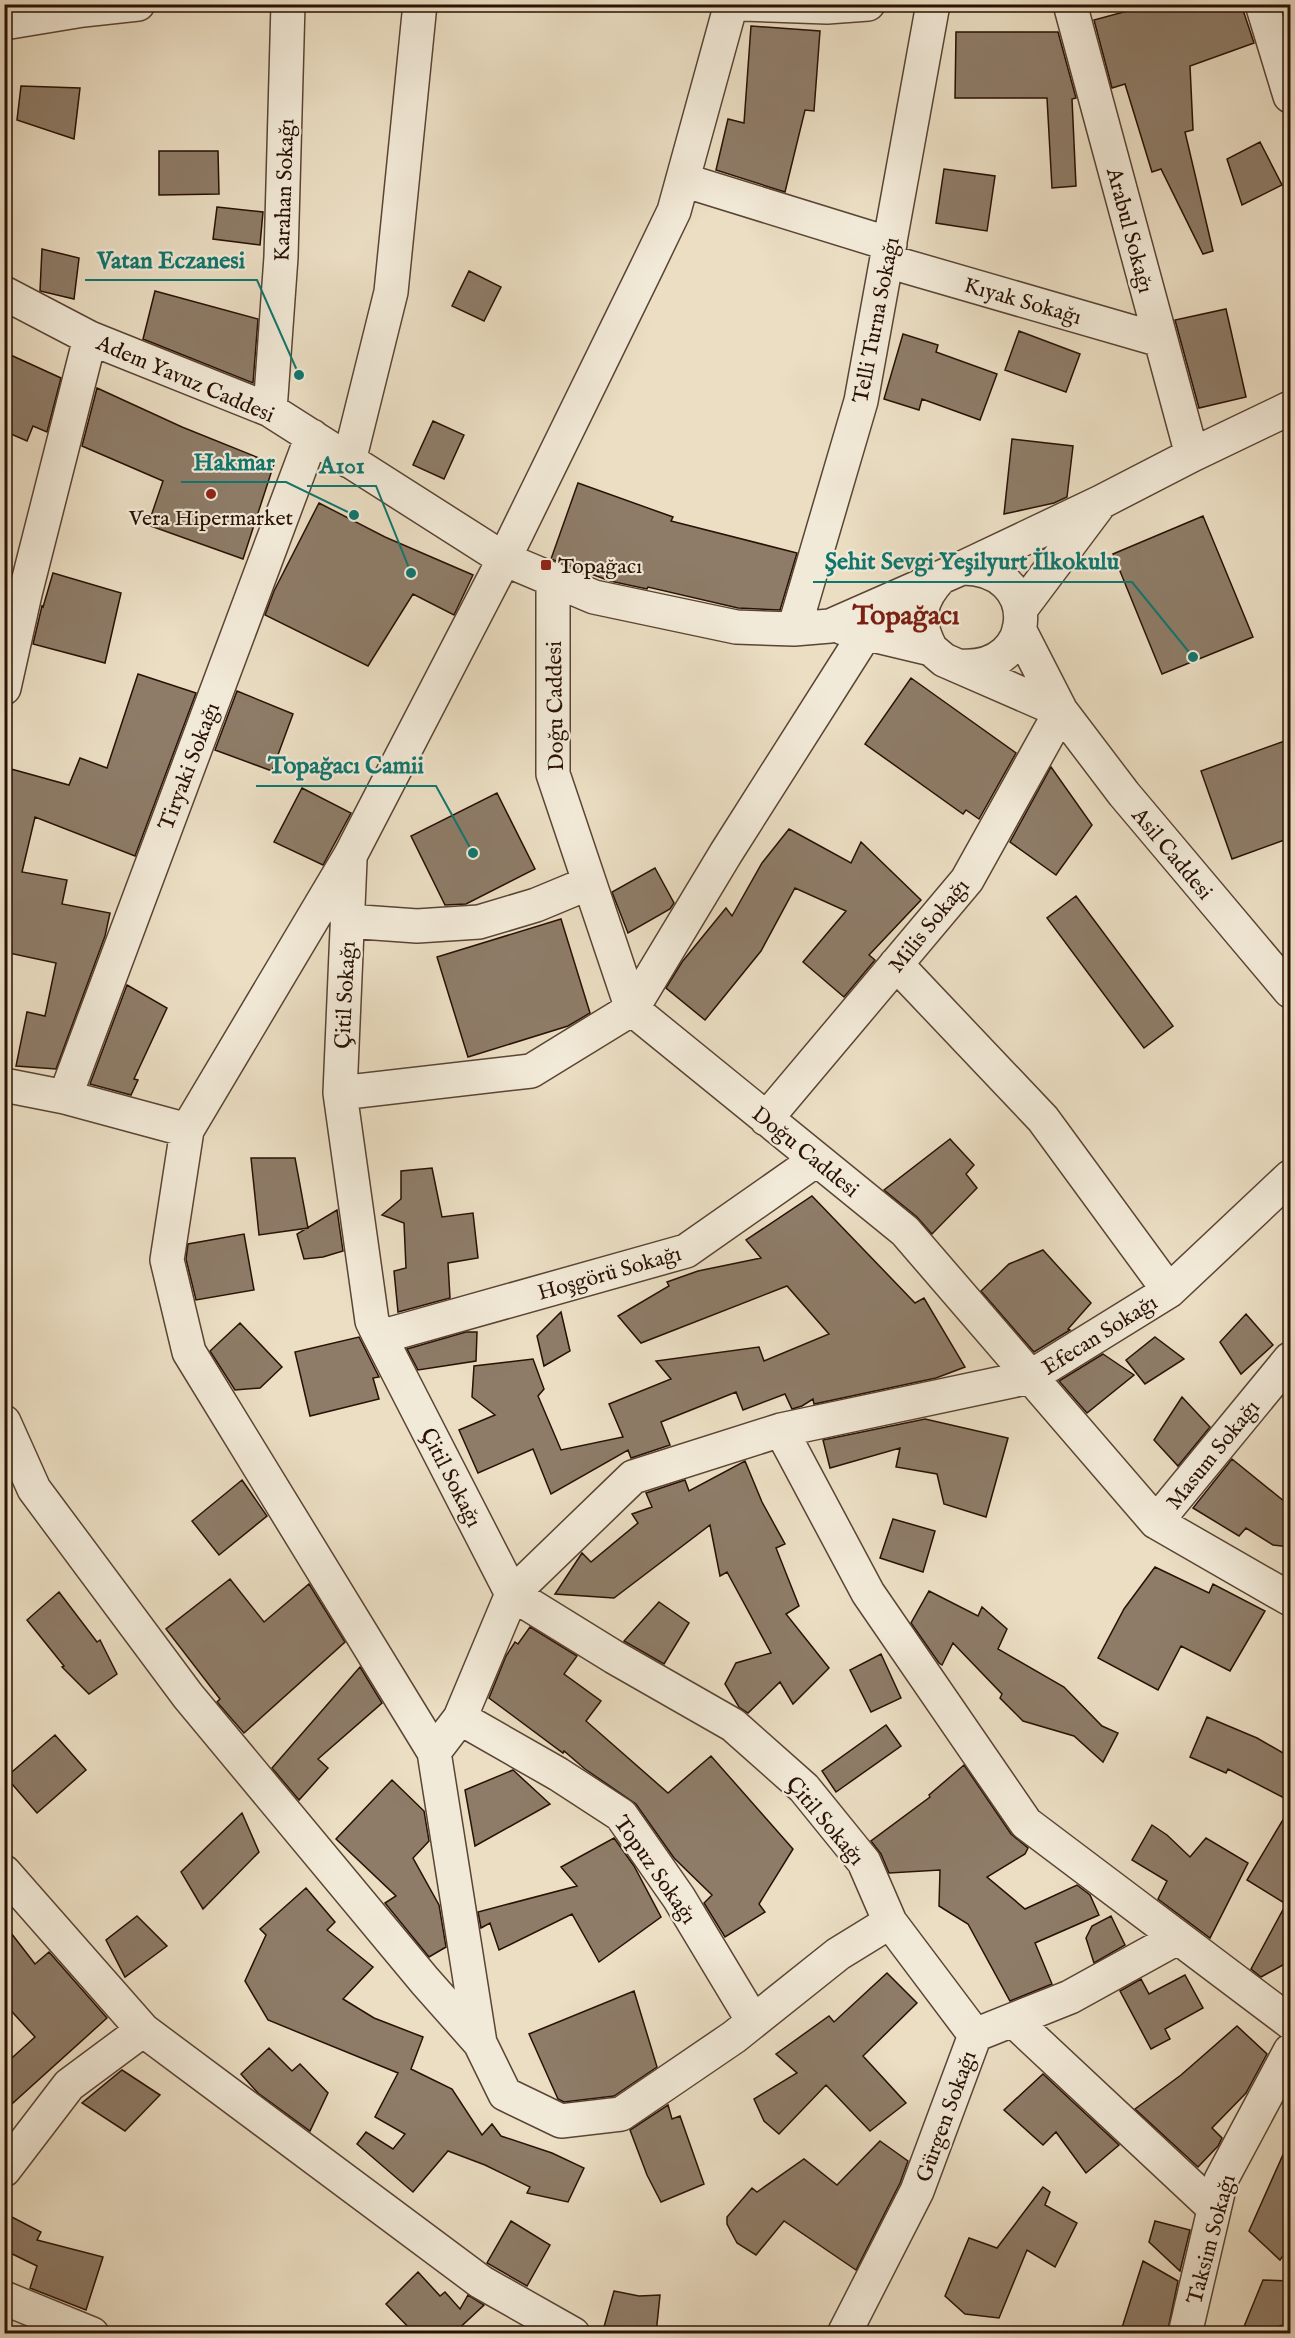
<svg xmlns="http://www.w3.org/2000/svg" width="1295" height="2338" font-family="'IM FELL English',serif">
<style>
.building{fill:#8e7c68;stroke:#291105;stroke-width:1.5}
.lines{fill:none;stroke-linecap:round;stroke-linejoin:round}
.minor-casing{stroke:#5a4434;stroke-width:36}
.minor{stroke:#f2ead8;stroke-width:33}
.poi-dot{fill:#8f2418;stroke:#f2ead8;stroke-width:2}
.labels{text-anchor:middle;stroke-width:4.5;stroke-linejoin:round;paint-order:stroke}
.street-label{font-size:22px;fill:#291105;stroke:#f2ead8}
.poi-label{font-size:22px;fill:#291105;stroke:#f2ead8}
.district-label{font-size:28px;font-weight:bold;fill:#7a1f14;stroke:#f2ead8}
.leader{fill:none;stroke:#0f766e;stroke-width:2}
.callout-dot{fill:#0f766e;stroke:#f2ead8;stroke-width:2}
.callout-label{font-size:24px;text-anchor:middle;font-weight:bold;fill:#0f766e;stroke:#f2ead8;stroke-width:4.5;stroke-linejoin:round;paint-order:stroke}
</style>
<rect width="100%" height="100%" fill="#ebdec3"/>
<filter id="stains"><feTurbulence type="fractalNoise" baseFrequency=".00333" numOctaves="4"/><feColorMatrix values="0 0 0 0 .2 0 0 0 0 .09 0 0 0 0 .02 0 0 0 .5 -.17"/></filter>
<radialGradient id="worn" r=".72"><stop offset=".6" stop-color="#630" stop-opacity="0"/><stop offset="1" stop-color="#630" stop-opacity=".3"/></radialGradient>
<path class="building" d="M1153,4H1241L1254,43L1190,66L1193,130L1185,132L1213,251L1203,254L1161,169L1152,172L1125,84L1112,88L1094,20Z
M751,26L820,31L814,111L805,110L785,192L716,170L728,119L744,123Z
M956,32H1058L1076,98L1072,99L1076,186L1052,188L1047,98H955Z
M21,86L80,88L74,139L17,120Z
M1260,142L1282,185L1242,205L1227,159Z
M159,151H218L219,194L159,195Z
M944,169L995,176L987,231L936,223Z
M217,207L263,212L260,245L213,239Z
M42,249L79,258L74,299L40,291Z
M469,271L501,287L484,321L452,306Z
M155,291L258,319L253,383L143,339Z
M1226,309L1246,397L1199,408L1175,320Z
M1019,331L1080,354L1066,392L1005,370Z
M903,334L938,345L936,352L997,374L980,420L922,399L919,410L884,399Z
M4,352L61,378L47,432L33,426L27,441L4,431Z
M97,388L182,427L274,464L243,559L148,525L163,481L82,446Z
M433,421L464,435L444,479L413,465Z
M1012,439L1073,446L1067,497L1054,503L1004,514Z
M578,483L673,517L671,521L797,553L780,610L738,608L648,587L647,589L610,581L551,559Z
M319,503L385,537L473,575L454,615L413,594L368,666L265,615L274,591Z
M1203,516L1253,637L1162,674L1113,554Z
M53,573L121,593L105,663L33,644L42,606L43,607Z
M138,674L196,693L135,856L35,817L22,872L67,880L62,904L110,913L105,936L56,1069L16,1066L27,1012L45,1016L56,963L4,952V767L69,785L80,758L107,768Z
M911,678L1016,753L979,819L966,810L963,814L865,744Z
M237,691L293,714L272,771L215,750Z
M1290,739V838L1232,859L1201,771Z
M1051,767L1092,825L1056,875L1010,842Z
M302,788L351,813L323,865L274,842Z
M497,793L535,869L466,904L445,905L411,836Z
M789,829L851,863L861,842L921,900L869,955L875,960L844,997L803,962L846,911L795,888L761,951L705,1020L666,988L682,962L726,908L732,916L762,863Z
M655,868L674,903L670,909L628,933L612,892Z
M1076,896L1173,1026L1144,1048L1047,918Z
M561,919L590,1013L568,1026L468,1057L437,957Z
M127,985L167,1008L134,1079L138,1080L131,1095L90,1084Z
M950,1139L974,1165L966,1174L977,1188L932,1234L917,1217L884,1190Z
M251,1158H295L308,1228L259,1235Z
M432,1168L442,1217L473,1213L478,1258L448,1263L450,1298L398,1312L394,1271L406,1268L404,1223L382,1215L401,1199V1171Z
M812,1196L915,1303L924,1298L965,1367L936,1378L814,1404L813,1399L802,1406L792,1409L785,1394L743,1410L736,1392L661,1422L670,1445L631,1458L628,1450L551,1494L533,1449L478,1473L459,1430L495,1415L472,1397L474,1366L533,1359L544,1389L538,1396L561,1450L623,1437L609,1404L671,1379L656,1361L759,1347L764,1361L829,1334L787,1286L641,1343L618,1316L669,1286L667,1282L698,1271L761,1258L746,1240Z
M337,1210L343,1251L323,1257L304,1259L297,1234Z
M244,1234L254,1290L196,1300L186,1259L188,1244Z
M1043,1250L1091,1303L1068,1329L1070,1330L1034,1352L981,1291L1009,1264Z
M561,1312L570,1351L544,1366L537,1336Z
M1246,1314L1273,1345L1241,1374L1220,1342Z
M240,1323L282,1367L260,1388L235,1390L210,1351Z
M466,1332H477L476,1361L418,1370L407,1349Z
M359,1337L379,1377L373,1378L379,1399L310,1416L295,1352Z
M1155,1337L1184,1359L1145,1384L1126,1360Z
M1103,1354L1134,1375L1087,1413L1059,1381Z
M1182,1397L1210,1427L1178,1466L1154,1440Z
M925,1419L1008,1438L986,1517L944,1504L937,1474L896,1467L900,1448L830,1468L823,1440Z
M1232,1459L1290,1506V1547L1273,1545L1246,1528L1239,1536L1193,1508Z
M745,1461L762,1502L785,1544L776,1548L799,1606L786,1614L829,1668L793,1704L780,1682L748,1713L739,1707L725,1684L736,1663L771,1653L727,1572L720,1576L710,1525L614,1598L555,1594L582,1553L591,1562L638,1523L632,1514L652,1507L646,1493L685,1480L689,1491Z
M242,1480L267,1516L219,1555L192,1521Z
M893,1519L935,1531L923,1572L880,1558Z
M1155,1567L1209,1593L1213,1584L1265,1611L1230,1671L1181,1646L1158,1690L1098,1658L1124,1609Z
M230,1579L264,1622L309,1584L345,1642L244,1733L217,1702L220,1699L166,1629Z
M929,1591L978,1616L982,1607L1007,1629L998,1649L1064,1687L1102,1726L1118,1733L1103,1762L1074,1736L1023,1721L1000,1698L1002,1694L953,1643L942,1665L939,1663L911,1623Z
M59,1592L97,1642L100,1640L117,1674L89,1694L62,1667L64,1666L27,1620Z
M659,1602L689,1623L664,1664L624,1641Z
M530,1627L577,1656L564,1674L601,1701L586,1721L668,1793L711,1756L793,1849L759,1904L765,1912L725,1937L704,1903L712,1895L674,1858L636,1804L585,1769L564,1751L563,1753L489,1698L506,1656L515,1642L518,1644Z
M881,1654L901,1698L871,1712L850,1670Z
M360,1667L382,1703L318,1759L328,1768L299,1800L272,1768Z
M1207,1717L1257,1738L1290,1757V1801L1228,1769L1226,1773L1190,1757Z
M886,1725L901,1746L836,1792L822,1771Z
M55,1735L86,1770L37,1813L6,1777Z
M964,1765L1011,1834L1028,1848L1025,1854L987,1877L1025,1909L1077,1885L1090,1895L1099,1915L1035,1943L1052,1984L1010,2001L968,1924L939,1906L940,1870L889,1873L881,1854L871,1841L930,1797L929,1795Z
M513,1770L550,1804L475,1846L465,1790Z
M392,1780L424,1811L429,1841L413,1858L439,1905L446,1947L429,1957L385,1903L396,1896L336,1839Z
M1290,1808V1961L1261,1977L1251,1969L1286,1904L1247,1880Z
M242,1813L259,1852L203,1909L181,1872Z
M1152,1825L1167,1835L1190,1857L1206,1838L1248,1863L1210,1938L1158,1899L1167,1881L1132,1860Z
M614,1838L634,1866L661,1917L599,1962L572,1914L499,1950L490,1923L481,1928L478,1912L577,1886L561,1867Z
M306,1888L335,1922L327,1930L373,1967L343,1999L374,2018L423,2037L411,2069L452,2089L482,2135L492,2124L501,2136L552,2153L584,2168L568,2202L527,2193L530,2187L485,2165L448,2151L413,2192L357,2144L366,2132L393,2149L405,2134L375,2117L398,2073L268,2020L245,1981L266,1935L260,1929Z
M137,1916L167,1946L125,1977L106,1940Z
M1111,1916L1125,1945L1094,1963L1086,1938L1092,1926Z
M4,1924L35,1964L49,1952L107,2018L4,2111V2065L35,2037L4,2003Z
M887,1973L917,2003L863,2056L906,2103L870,2131L826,2085L779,2134L764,2121L754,2099L797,2073L776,2054L829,2016L834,2022Z
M1185,1975L1203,2008L1165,2029L1170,2039L1151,2049L1120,1991L1141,1979L1149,1994Z
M634,1991L657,2067L614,2096L564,2102L558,2099L529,2034Z
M1237,2026L1267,2054L1246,2093L1212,2128L1222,2138L1218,2146L1198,2167L1135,2109L1181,2075Z
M269,2048L292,2071L300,2064L328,2093L310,2131L258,2093L241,2074Z
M122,2070L160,2095L125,2131L82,2103Z
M1043,2074L1119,2145L1086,2173L1056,2132L1043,2145L1004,2110Z
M668,2105L672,2119L680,2116L704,2184L661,2202L647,2175L630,2130Z
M1290,2139V2246L1280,2260L1249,2231Z
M880,2141L908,2161L900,2183L856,2270L784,2221L756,2255L737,2243L727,2224V2217L752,2188L757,2192L804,2159L837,2185Z
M1043,2187L1050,2192L1045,2205L1077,2223L1055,2267L1027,2250L999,2318L965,2314L945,2296L969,2238L997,2248Z
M4,2213L41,2232L37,2240L103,2257L86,2310L30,2288L37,2266L4,2250Z
M511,2221L550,2245L527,2286L487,2263Z
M1155,2221L1190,2230L1180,2271L1149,2242Z
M1143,2261L1178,2281L1167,2334H1120Z
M418,2272L440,2296L445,2292L460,2309L468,2295L484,2305L453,2334H415L386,2304Z
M1263,2280L1290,2281V2323L1252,2334H1241Z
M614,2291L639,2296L660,2295L656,2334H602Z"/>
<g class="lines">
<g class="minor-casing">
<path id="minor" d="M744,4L827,7L868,4
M1070,4L1192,455
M1262,4L1290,96
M4,23L83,10L138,4
M683,180L890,244
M887,261L1160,340
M4,293L90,338L270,410L504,559L594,597L736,627L794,629L830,626L962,568L1101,502L1192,455L1290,408
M270,410L281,257L288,4
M349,461L391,292L420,4
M553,579V774L632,1009L905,1231L1156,1522L1290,1599
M1020,610L1098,506
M843,628L931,649L944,660L1061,711
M794,629L861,401L933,4
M1019,629L1061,711L1124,794L1290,991
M931,649C916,621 918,601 941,577
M960,666C1039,672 1042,567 962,568
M4,688L25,594L90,338
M350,860L340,1093L372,1321L380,1337L512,1594L614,1657L733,1725L804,1788L864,1862L890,1922
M347,921L417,926L479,922L536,905L589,883
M896,964L1043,1119L1169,1291L1290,1177
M4,1085L65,1097L187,1130
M340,1093L531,1071L632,1009L726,853L865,634
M65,1097L312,436
M766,1119L967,880L1061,711
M380,1337L686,1251L816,1160
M4,1422L34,1489L188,1696L425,1981L480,2043L505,2094L561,2121L621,2114L734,2037L838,1954L890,1922L975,2035
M781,1430L868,1593L1026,1823L1290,2022
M1156,1522L1290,1359
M460,1718L558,1774L621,1815L679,1898L753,2021
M434,1752L189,1352L167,1260L187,1130L350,856L504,559L647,267L674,211L731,4
M4,1872L143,2030L481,2282L573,2334
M1013,2020L1214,2208
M480,2043L434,1752L460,1718L512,1594L633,1477L781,1430L1030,1377L1169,1291
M4,2170L69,2085L143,2030
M4,2298L92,2334
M844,2334L917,2191L975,2035L1070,1997L1177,1938
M1185,2334L1221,2180L1290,2051"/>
</g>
<use href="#minor" class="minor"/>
</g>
<g class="poi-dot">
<circle cx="211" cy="494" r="6"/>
<rect x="540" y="559" width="12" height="12" rx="3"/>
</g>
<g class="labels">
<g class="street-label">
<text transform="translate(283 190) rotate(-88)" y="8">Karahan Sokağı</text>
<text transform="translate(1131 230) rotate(75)" y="8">Arabul Sokağı</text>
<text transform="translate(1023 300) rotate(16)" y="8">Kıyak Sokağı</text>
<text transform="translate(875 320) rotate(-79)" y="8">Telli Turna Sokağı</text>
<text transform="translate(186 378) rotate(23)" y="8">Adem Yavuz Caddesi</text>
<text transform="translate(554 706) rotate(-91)" y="8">Doğu Caddesi</text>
<text transform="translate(188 766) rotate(-69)" y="8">Tiryaki Sokağı</text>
<text transform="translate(1173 853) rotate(50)" y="8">Asil Caddesi</text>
<text transform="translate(928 925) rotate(-51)" y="8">Milis Sokağı</text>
<text transform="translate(344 995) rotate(-87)" y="8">Çitil Sokağı</text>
<text transform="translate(806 1151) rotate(39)" y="8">Doğu Caddesi</text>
<text transform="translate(609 1272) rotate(-16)" y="8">Hoşgörü Sokağı</text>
<text transform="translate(1099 1334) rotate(-32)" y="8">Efecan Sokağı</text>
<text transform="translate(1212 1454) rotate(-51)" y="8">Masum Sokağı</text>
<text transform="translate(452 1477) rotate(63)" y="8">Çitil Sokağı</text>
<text transform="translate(826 1820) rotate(50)" y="8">Çitil Sokağı</text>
<text transform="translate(656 1869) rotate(55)" y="8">Topuz Sokağı</text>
<text transform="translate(945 2116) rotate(-70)" y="8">Gürgen Sokağı</text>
<text transform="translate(1210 2239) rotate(-75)" y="8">Taksim Sokağı</text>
</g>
<g class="poi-label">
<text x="211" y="525">Vera Hipermarket</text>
<text x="558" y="573" text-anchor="start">Topağacı</text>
</g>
<g class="district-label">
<text x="906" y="624">Topağacı</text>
</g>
</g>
<path class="leader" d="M299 375L257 280H85M354 515L286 482H181M411 573L376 486H307M1193 657L1132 582H813M473 853L436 786H256"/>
<g class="callout-dot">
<circle cx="299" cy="375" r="6"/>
<circle cx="354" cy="515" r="6"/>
<circle cx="411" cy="573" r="6"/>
<circle cx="1193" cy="657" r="6"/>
<circle cx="473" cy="853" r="6"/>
</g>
<g class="callout-label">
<text x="171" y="268">Vatan Eczanesi</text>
<text x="234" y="470">Hakmar</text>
<text x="342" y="473">A101</text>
<text x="972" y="569">Şehit Sevgi Yeşilyurt İlkokulu</text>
<text x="346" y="773">Topağacı Camii</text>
</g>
<rect width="1295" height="2338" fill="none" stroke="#ebdec3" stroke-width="24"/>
<rect x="6" y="6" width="1283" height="2326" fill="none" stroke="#291105" stroke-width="3"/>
<rect x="12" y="12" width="1271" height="2314" fill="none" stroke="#291105" stroke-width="1.5"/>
<rect width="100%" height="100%" filter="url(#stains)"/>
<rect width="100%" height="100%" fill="url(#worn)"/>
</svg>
